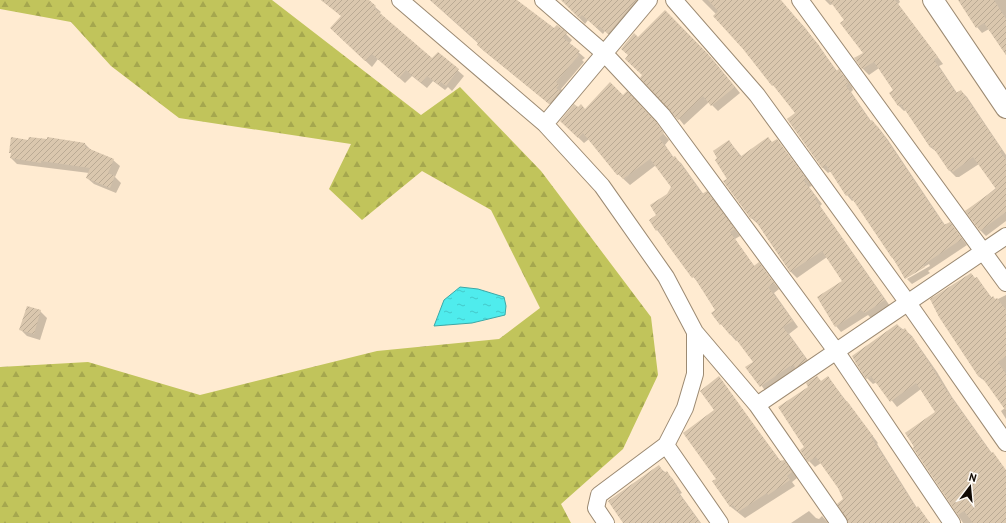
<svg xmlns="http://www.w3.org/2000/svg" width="1006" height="523" font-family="'PT Sans',sans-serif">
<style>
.forest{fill:url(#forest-firs)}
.water{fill:url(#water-ripples);stroke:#3ca8a7}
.shadow{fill:#0003}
.building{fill:url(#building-hatch)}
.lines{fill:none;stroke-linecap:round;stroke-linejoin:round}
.minor-casing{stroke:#9c8a72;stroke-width:18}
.tertiary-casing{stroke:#9c8a72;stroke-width:22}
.minor{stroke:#fff;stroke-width:16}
.tertiary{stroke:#fff;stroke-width:20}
</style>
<defs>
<pattern id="forest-firs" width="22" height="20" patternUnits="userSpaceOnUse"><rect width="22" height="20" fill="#c1c45b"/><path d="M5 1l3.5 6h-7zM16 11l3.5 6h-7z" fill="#a5a74e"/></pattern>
<pattern id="water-ripples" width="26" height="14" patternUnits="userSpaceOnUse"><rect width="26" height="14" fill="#4feced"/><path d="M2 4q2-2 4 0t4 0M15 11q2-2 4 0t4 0" fill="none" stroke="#44c9ca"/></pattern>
<pattern id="building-hatch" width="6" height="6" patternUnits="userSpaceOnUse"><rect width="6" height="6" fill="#dac7ae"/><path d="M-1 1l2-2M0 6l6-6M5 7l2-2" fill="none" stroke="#baaa94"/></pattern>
</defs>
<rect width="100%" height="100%" fill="#ffebd1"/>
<path class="forest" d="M0,0H272L421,115L460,87L541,171L651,317L658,375L623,449L561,504L571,523H0V367L88,362L200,395L377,351L499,339L540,308L491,210L422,171L362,220L329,189L351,144L179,118L111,66L71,22L0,9Z"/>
<path class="water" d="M460,287L478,289L504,297L506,306L505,315L472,323L434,326L444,300Z"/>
<path class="shadow" d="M321,0H367L381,12L379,14L433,60L438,53L464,76L452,91L448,87L445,90L433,81L427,88L412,76L405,83L378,59L372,67L337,34L342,16Z
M430,0H515L554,30L566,34L572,40L569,44L585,58L582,60L584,62L561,89L564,92L556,109L484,51L478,45L479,44Z
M562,0H644L614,39L605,31L603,34L588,20L585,24Z
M702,0H780L806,29L837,71L844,76L852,87L853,90L851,92L871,121L878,127L888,140L945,225L950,223L967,245L928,271L930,273L912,284L907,279L930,266L929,264L906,278L854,200L852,201L847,195L831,171L828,173L823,168L788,119L796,113L716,14Z
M825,0H899L900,2L898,4L943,64L939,66L957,93L961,91L967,97L1006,155V221L986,236L980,230L967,211L996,188L979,164L959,177H956L950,171L937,152L930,147L906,110L904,111L898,105L894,91L879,68L869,75L863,69L856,59L864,53L845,20L833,4L830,5Z
M960,0H1006V55L989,29L982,33L977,27Z
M665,11L713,60L740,93L718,111L709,102L684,125L644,75L638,39Z
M623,96L633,99L669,140L665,145L674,158L681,163L704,195L713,199L740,236L735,239L755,267L759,264L779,289L774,293L798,327L789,334L812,366L767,393L747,367L754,362L738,340L736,341L721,324L717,310L699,284L657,230V216L673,187L656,165L630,185L618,174L589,139L584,143L561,121L578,109L585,110Z
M777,140L812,186L809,187L822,204L820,206L890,306L871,318L868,315L841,332L836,326L843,281L827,257L797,278L791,272L758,224L751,218L728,179L729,141L742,157Z
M29,141L85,144L91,150L113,160L120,166L115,177L121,183L116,193L94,184L87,178L89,173L17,164L11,158L12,154L10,152Z
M977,278L992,298L996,300L1006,295V419L1001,411L1005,408L986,382L978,376L975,279Z
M40,311L47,318L40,340L27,336L21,330Z
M897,325L911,335L937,372L952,397L1006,473V523H963L906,434L937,413L921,389L897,407L877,382L873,384L867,378L854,356Z
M828,377L878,443L877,444L917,508L930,523H863L844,499L839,488L821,463L815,467L809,461L806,447L822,382Z
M719,378L782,463L784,462L790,468L797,478L792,482L795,486L745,518L731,507L713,482L717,479L715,411L702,390Z
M659,467L672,478L682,493L680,494L701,523H624Z
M809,511L816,518L819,519L822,516L828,523H791Z"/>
<path class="building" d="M321,0H369L376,6L374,8L432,58L438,52L459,69L446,86L441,82L439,85L427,76L421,83L406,70L399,78L372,54L365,61L330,28L341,16Z
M430,0H517L554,28L557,25L567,33L563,38L580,51L577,54L579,55L556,82L559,85L556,88L560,91L549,104L477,45L478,43L475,39Z
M561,0H636L608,34L599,26L597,28L582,15L579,18Z
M708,0H781L818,44L836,71L839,69L846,80L848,84L846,86L870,121L872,120L882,133L944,225L950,222L962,239L923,265L925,267L905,279L893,258H892L849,194L846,196L826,165L822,168L787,119L795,113L773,85L772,86L743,49L713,16L718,11Z
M829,0H895L938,57L934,60L956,93L961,90L1002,150L1000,152L1006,160V212L980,231L965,211L996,189L973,157L953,172L951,170L949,171L932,146L930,147L901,104L898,106L889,93L893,90L874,62L862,69L854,58L863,53L840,23L844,20Z
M958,0H994L1006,19V55L984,23L976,28Z
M665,10L707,53L735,87L711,106L703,96L678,120L640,78L642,75L625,59L628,55L621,49L634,33L638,37Z
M610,82L623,95L627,91L656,122L664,133L659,138L673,157L675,156L702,194L707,191L735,229L730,232L754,266L759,262L774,283L768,287L793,321L783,327L807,360L795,368L794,365L791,367L790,366L760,387L745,367L753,362L732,334L730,335L721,324L720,325L711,313L715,310L694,277L692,278L667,244L658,229L656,231L649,220L656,215L650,205L667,194L671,187L650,159L623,179L619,174L617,175L583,133L578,138L560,121L574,104L578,107L581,104L585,109Z
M11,137L28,140L29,137L47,139V137L85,143V147L114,159L108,173L115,176L110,188L86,178L90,168L41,161V163L10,158L11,153H9Z
M768,137L772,142L777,139L806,179L804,181L817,198L815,199L885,300L865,313L861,310L835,327L817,297L842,281L822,251L790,272L753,217L751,219L723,181L727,179L715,160L717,158L713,151L729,140L740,157Z
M971,273L975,278L977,277L991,298L993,296L995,299L997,298L1006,310V356L998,362L1006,374V411L981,376H978L939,317L930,299Z
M27,306L41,310L34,334L19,330Z
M897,324L902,330L905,328L911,337L912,336L946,390L991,453L993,452L1006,470V523H973L964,511L958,515L913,448L914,446L905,433L935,412L916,383L890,402L871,376L866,379L857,365L852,356Z
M719,376L780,461L784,460L792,472L787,476L790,480L768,495L767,493L738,512L733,505L730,507L712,481L716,479L683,433L714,410L700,391Z
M817,376L821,381L828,376L846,402L847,401L873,436L871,437L916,508L918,506L930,523H848L837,504L843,499L838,488L816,457L808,462L800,450L804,447L778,407L808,387L806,383Z
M659,465L664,473L667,471L677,487L675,488L700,523H623L608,501Z"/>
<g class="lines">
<g class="minor-casing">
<path id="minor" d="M400,0L545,124L602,186L666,277L695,332V374L685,408L666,445L599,495L596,508L606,523
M543,0L604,53L663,116L836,351L952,523
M674,0L757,95L908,303L1006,443
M800,0L1006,283
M545,124L649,0
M695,332L757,405L839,523
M757,405L1006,236
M666,445L720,523"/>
</g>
<g class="tertiary-casing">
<path id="tertiary" d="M933,0L1006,108"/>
</g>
<use href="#minor" class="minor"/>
<use href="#tertiary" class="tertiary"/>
</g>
<g transform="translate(970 487) rotate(16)" stroke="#fffbf6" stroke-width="3" paint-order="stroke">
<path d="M0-3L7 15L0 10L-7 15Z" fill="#110a04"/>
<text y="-6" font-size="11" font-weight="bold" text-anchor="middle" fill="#110a04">N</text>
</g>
</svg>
